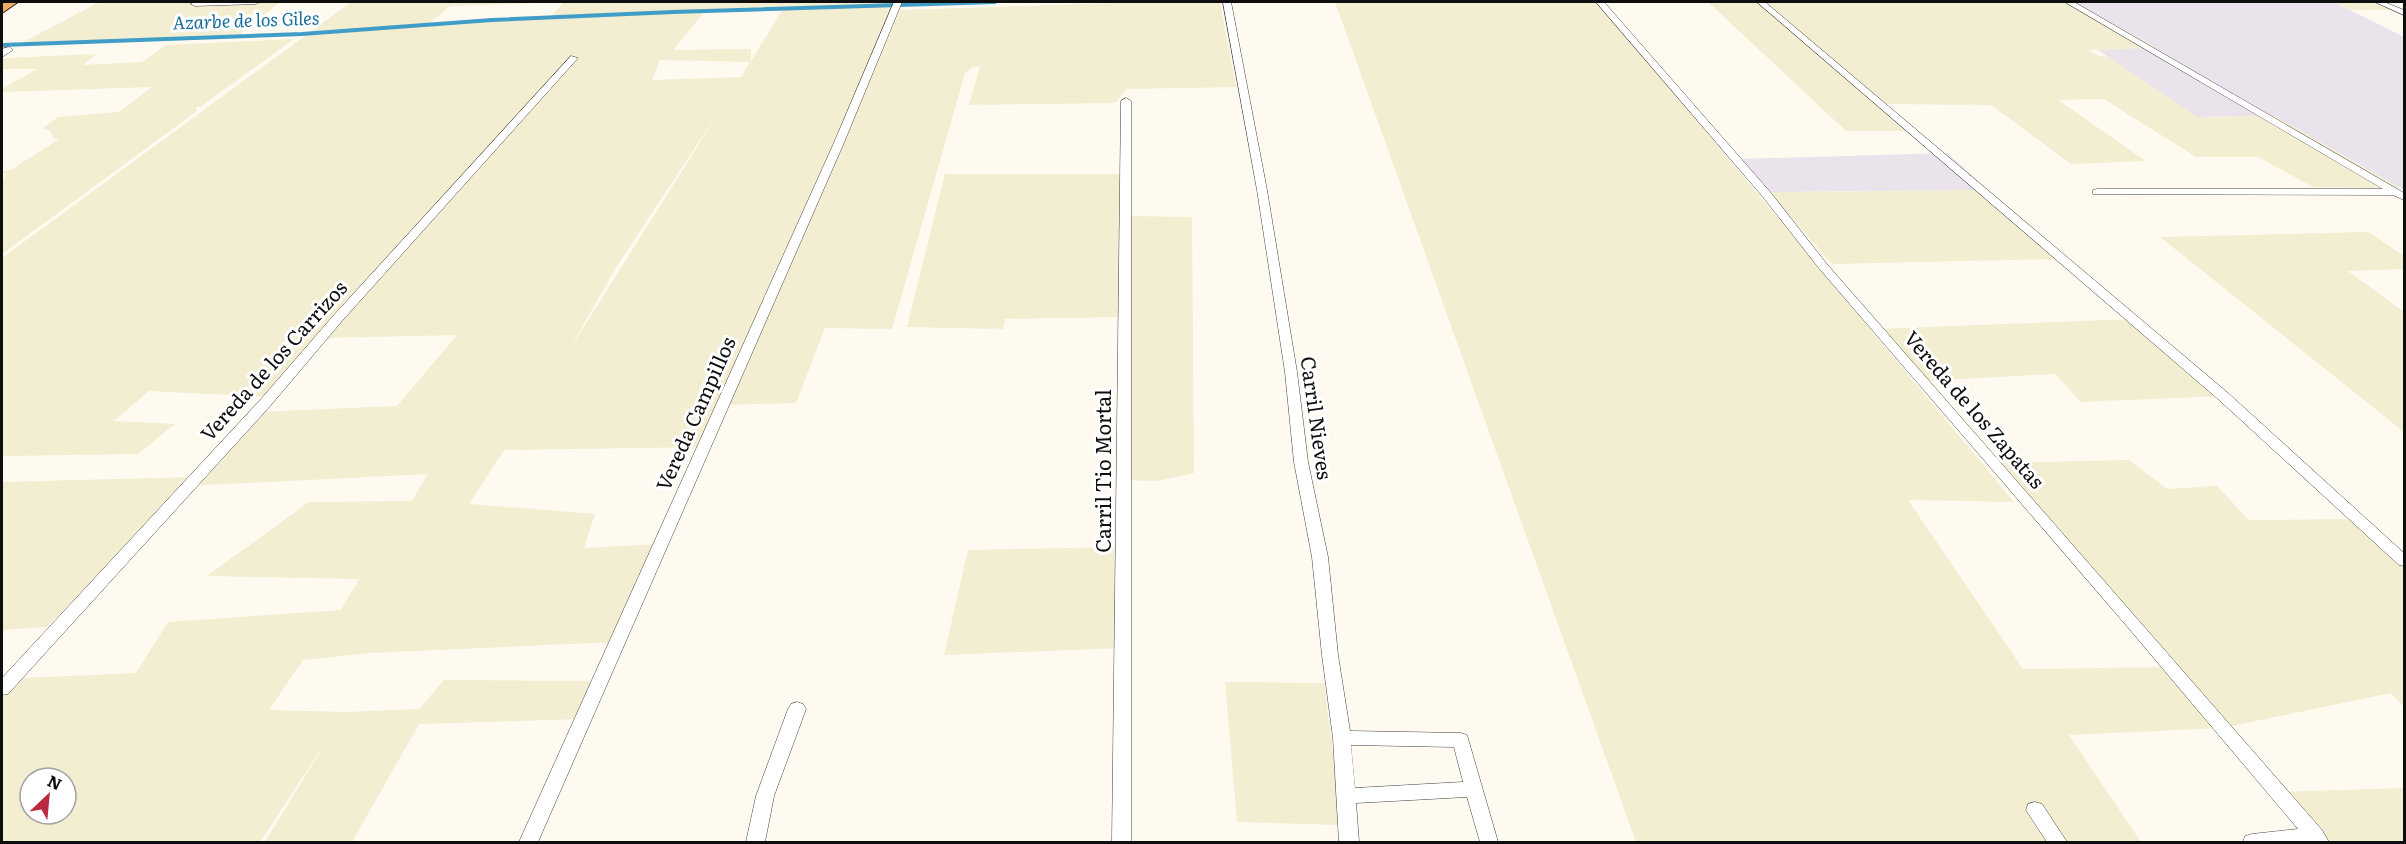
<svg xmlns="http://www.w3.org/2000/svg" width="2406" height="844" font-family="Literata,serif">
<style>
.industrial{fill:#eae3ec}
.farmland{fill:#f3edd1;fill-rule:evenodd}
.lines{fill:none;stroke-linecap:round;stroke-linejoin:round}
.stream{stroke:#409dc8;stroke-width:4}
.minor-casing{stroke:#414141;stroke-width:1}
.trunk-casing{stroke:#1f1f1f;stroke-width:2}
.minor{fill:#fff;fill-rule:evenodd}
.trunk{fill:#f0ac64;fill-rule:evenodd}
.labels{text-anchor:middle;stroke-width:6;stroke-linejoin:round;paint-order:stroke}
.far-water-label{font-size:18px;font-style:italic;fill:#1c6f9b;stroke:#fff}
.street-label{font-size:20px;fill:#0e0e0e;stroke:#fff}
</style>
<rect width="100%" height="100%" fill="#fefaf0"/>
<path class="industrial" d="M2074,2H2334L2404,37V190L2274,116L2197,117L2098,50L2154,47Z
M1947,153L1988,190L1769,192L1741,159Z"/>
<path class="farmland" d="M99,2H198L195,5L280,2L237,37L18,45Z
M351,2H978L897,5L831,161H836L900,10L1147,2H1220L1236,87L1126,89L1115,103L969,105L980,67H973L965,73L892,329L825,328L796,403L722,405L703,447L504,450L469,504L595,514L584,548L660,544L617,642L369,653L303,660L269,710L346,712L419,709L444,680L600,681L583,719L419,724L352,842H265L328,739L260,842H2V699L13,687L24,678L136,673L168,622L341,610L359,579L207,576L309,502L412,501L428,474L186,486L47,627L2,630V482L195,477L257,412L397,406L457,335L322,338L270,397L149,391L114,421L175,424L138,454L2,456V258ZM564,2L551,17L427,25L450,6ZM783,9L751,61V49L673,50L705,11ZM660,60L750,62L741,77L652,80ZM719,111L689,160L566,355L615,269ZM30,778H66V814H30Z
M1335,2H1598L2014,502L1908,500L2023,669L2170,667L1994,463L2129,460L2167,489L2217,486L2249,520L2356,519L2404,560V707L2391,693L2222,728L2069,735L2141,842H1636Z
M1708,2H2074L2156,48L2088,50L2098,56H2107L2197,117L2274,116L2400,188L2313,187L2258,157H2196L2104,99L2058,100L2146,161L2071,164L1991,105L1878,104L1909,131H1846Z
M2334,2H2372L2390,10H2352Z
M294,39L200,107H196L197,111L2,254V181L8,173L2,174V171L11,170L59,139L53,138L50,131L43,128L58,117L119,112L152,87L2,92V89L37,69H2V60L6,58L96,54L83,65L142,62L166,45Z
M945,174H1126V216L1192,217L1194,473L1157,481L1123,480L1124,317L1005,319L1003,329L907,327Z
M1979,190L2061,259L1832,264L1769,192Z
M2369,232L2404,256V269L2348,271L2404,312V432L2160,237Z
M2132,319L2223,396L2081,402L2055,374L1923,381L1878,329Z
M1123,547L1122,648L944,655L968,550Z
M1225,682L1324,683L1342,825L1237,822Z
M2404,788V842H2322L2277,792Z"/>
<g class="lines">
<path class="stream" d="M2,45L302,34L492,20L673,12L995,2"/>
<g class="minor-casing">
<path id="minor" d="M194,2H260L256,4L195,6L191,4Z
M894,2H902L843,145L538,842H519L833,145Z
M1223,2H1231L1267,190L1297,372L1308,462L1328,557L1338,655L1350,731L1461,733L1467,735L1498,842H1480L1467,797L1356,803L1359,842H1339L1333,738L1322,655L1312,557L1294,462L1285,372L1257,190ZM1351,745L1454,747L1463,782L1355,788Z
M1596,2H1604L1771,193L1826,263L2322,830L2329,842H2243L2245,836L2252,834L2298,829L2131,631L1818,267L1763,197Z
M1757,2H1765L2228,393L2404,553V566L2399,565L2218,399Z
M2065,2H2074L2404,193V200L2393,195L2093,194V190L2097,189H2383Z
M2375,2H2384L2404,10V15Z
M9,47L13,50L2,57V49Z
M571,56L578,58L342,321L271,405L8,694L2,695V678L261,399L334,315Z
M1126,98L1131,101V842H1112L1121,101Z
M797,702L803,704L806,709L774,796L765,842H746L756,796L788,709L791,704Z
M2035,802L2042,804L2067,842H2047L2026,810L2028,804Z"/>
</g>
<g class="trunk-casing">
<path id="trunk" d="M4,2H18L2,13V3Z"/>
</g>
<use href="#minor" class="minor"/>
<use href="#trunk" class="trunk"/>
</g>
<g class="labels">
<g class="far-water-label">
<text transform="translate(246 21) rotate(-2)" y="6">Azarbe de los Giles</text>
</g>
<g class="street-label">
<text transform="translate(274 361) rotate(-48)" y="7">Vereda de los Carrizos</text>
<text transform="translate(1974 410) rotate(49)" y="7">Vereda de los Zapatas</text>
<text transform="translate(696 414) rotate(-66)" y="7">Vereda Campillos</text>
<text transform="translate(1316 418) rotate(82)" y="7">Carril Nieves</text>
<text transform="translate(1104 471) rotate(-90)" y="7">Carril Tio Mortal</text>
</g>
</g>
<rect width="2406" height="844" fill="none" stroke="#0e0e0e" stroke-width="6"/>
<g transform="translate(48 796) rotate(26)"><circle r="28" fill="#ffffff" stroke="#9f9f9f" stroke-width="1.5"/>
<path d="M0-4.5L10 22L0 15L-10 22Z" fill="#b92b3e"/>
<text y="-9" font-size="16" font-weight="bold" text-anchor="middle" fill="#0e0e0e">N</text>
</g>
</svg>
